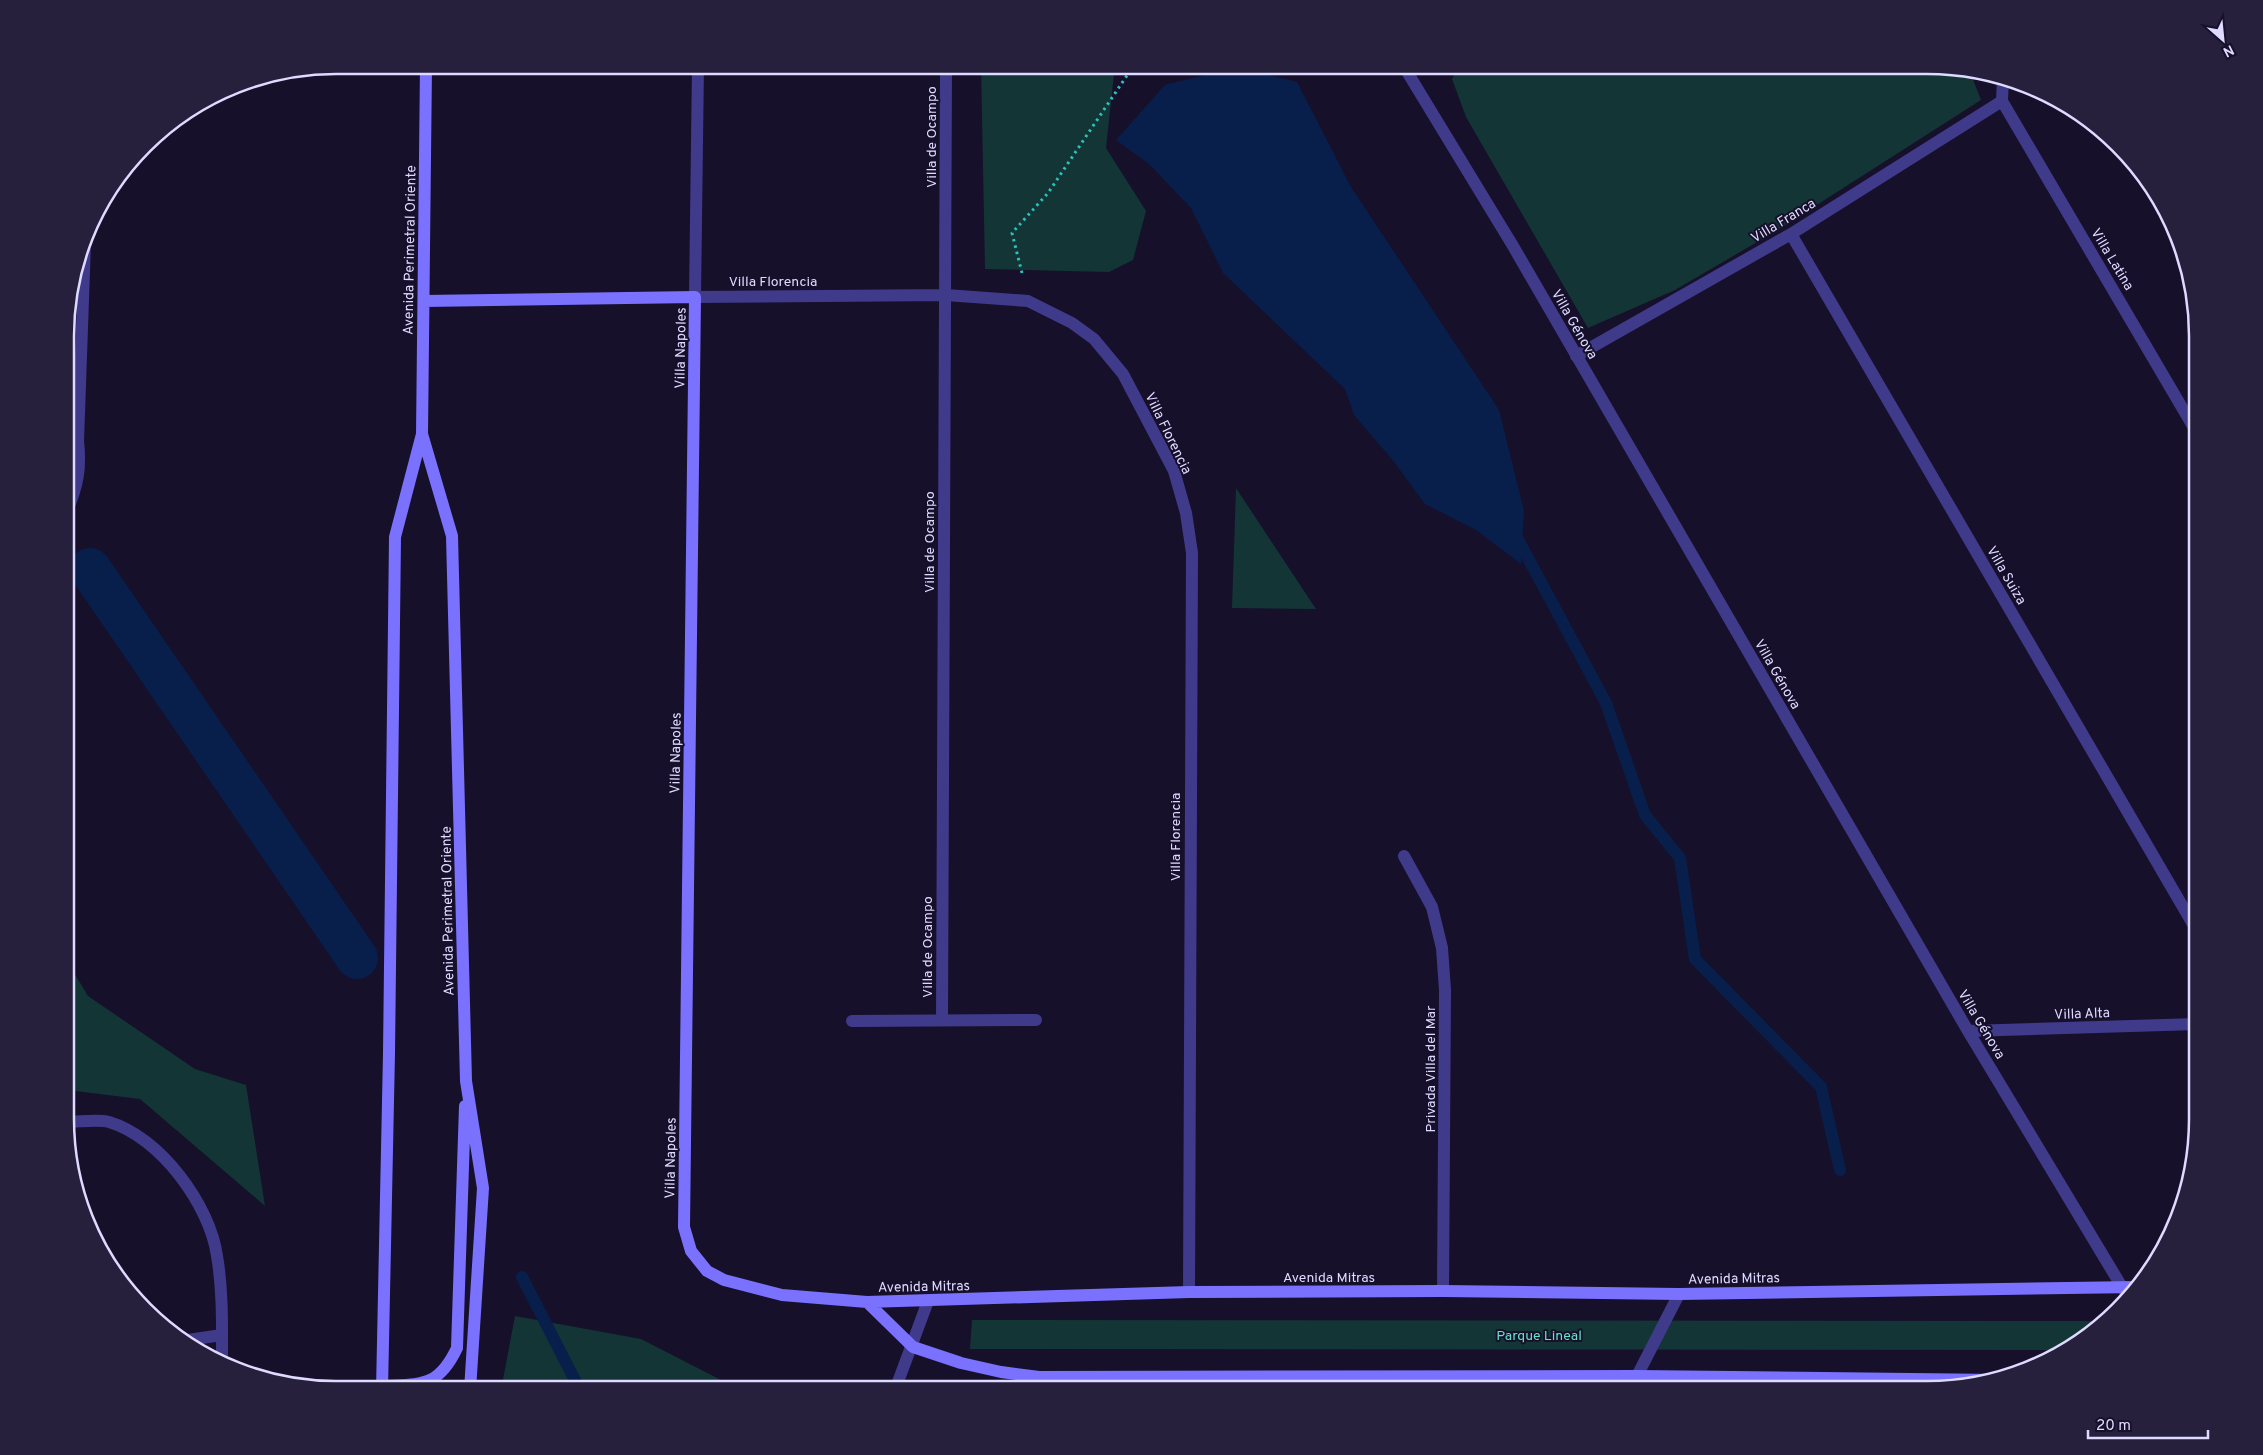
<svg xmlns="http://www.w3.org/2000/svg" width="2263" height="1455" font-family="Overpass,sans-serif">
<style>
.green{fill:#133535}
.water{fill:#091f4b}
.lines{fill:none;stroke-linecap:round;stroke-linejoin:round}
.stream{stroke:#091f4b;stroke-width:12}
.canal{stroke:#091f4b;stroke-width:42}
.path{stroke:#2dc0bd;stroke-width:3;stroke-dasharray:2.5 4;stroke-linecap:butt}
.street{stroke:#403a8b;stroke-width:12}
.secondary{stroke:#7a71ff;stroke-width:12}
.labels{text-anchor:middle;stroke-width:4;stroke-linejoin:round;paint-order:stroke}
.street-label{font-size:14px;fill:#dfdaff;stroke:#16102b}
.park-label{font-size:14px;fill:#61e4c8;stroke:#16102b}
.rim{fill:none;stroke:#dfdaff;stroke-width:2.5}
</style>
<rect width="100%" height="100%" fill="#16102b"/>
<path class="green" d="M981,65H1115L1106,148L1146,211L1133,260L1109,272L985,269Z
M1459,65H1928L1970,72L1981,100L1776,231L1675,290L1588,328L1466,117L1452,79Z
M1236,488L1316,609L1232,608Z
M67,961L88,996L195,1069L246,1085L265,1206L140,1099L67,1090Z
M515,1316L641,1339L721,1380V1390H501Z
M972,1320L2108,1321L2068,1350L970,1349Z"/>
<path class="water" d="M1237,67L1297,82L1351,187L1499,410L1524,511L1521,564L1476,530L1425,504L1391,458L1354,415L1345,389L1223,273L1191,208L1149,164L1116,140L1165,85Z"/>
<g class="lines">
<path class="stream" d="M1515,534L1606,703L1645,815L1680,858L1695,959L1821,1087L1840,1170
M522,1277L580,1390"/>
<path class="canal" d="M90,569L357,958"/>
<path class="path" d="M1022,273L1012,233L1048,193L1134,65"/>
<path class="street" d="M698,65L695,297L946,295L1028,301L1072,323L1094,339L1123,374L1174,471L1186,513L1192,553L1189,1292
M1403,65L1513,246L1968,1031L2128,1297
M2002,101L2197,433
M2002,101L2003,77
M1791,234L2197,931
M1576,356L1791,234L2002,101
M67,511C78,485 81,468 78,441L85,243
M1404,856L1432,907L1442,948L1445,990L1443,1291
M942,1020L946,65
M852,1021L1036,1020
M1968,1031L2197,1024
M67,1122C80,1122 97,1119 109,1122C160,1137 210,1205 217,1256C223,1291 222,1328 222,1363
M181,1341L222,1335
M1137,1377L1138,1390
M895,1390L928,1301
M1633,1390L1637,1376L1679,1294"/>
<path class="secondary" d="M424,301L695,297L684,1227L691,1251L707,1271L724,1280L782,1295L867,1302L1189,1292L1443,1291L1679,1294L2137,1287
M422,434L452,536L466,1081L483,1188L470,1390
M867,1302L913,1347L961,1363L1001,1372L1039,1377L1637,1376L2000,1380
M382,1386C421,1384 438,1388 457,1348L465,1106
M382,1390L389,1053L395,537L422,434L426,65"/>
</g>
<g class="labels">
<g class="street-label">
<text transform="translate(931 137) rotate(-90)" y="5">Villa de Ocampo</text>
<text transform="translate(1783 220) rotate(-31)" y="5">Villa Franca</text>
<text transform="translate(409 250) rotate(-89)" y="5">Avenida Perimetral Oriente</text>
<text transform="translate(2113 259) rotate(59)" y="5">Villa Latina</text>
<text x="773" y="286">Villa Florencia</text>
<text transform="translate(1575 324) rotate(60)" y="5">Villa Génova</text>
<text transform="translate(680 348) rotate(-89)" y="5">Villa Napoles</text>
<text transform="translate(1169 433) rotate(64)" y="5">Villa Florencia</text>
<text transform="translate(929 542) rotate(-90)" y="5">Villa de Ocampo</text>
<text transform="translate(2007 575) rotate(60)" y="5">Villa Suiza</text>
<text transform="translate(1778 674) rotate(60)" y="5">Villa Génova</text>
<text transform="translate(675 753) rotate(-89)" y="5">Villa Napoles</text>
<text transform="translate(1175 837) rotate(-90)" y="5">Villa Florencia</text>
<text transform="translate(447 911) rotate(-91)" y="5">Avenida Perimetral Oriente</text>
<text transform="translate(927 947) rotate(-90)" y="5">Villa de Ocampo</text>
<text transform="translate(2082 1013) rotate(-2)" y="5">Villa Alta</text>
<text transform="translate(1982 1024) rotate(59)" y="5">Villa Génova</text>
<text transform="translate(1430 1069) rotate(-90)" y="5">Privada Villa del Mar</text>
<text transform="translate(670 1158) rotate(-89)" y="5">Villa Napoles</text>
<text x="1329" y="1282">Avenida Mitras</text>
<text transform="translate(1734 1278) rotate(-1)" y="5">Avenida Mitras</text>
<text transform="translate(924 1286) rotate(-1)" y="5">Avenida Mitras</text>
</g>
<g class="park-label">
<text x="1539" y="1340">Parque Lineal</text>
</g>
</g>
<path d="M0 0H2263V1455H0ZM336 74H1927A262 262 0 0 1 2189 336V1119A262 262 0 0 1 1927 1381H336A262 262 0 0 1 74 1119V336A262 262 0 0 1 336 74Z" fill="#26203c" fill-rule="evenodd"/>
<path class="rim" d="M336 74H1927A262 262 0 0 1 2189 336V1119A262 262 0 0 1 1927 1381H336A262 262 0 0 1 74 1119V336A262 262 0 0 1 336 74Z"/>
<g transform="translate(2223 40) rotate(153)" stroke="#16102b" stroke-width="4" paint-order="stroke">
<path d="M0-4L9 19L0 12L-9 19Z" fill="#dfdaff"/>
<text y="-8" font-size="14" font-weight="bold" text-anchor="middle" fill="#dfdaff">N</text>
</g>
<path d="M2088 1430v8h120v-8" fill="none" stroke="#dfdaff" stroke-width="2.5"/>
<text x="2096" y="1430" font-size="15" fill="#dfdaff" stroke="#16102b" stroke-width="4" paint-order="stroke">20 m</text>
</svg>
